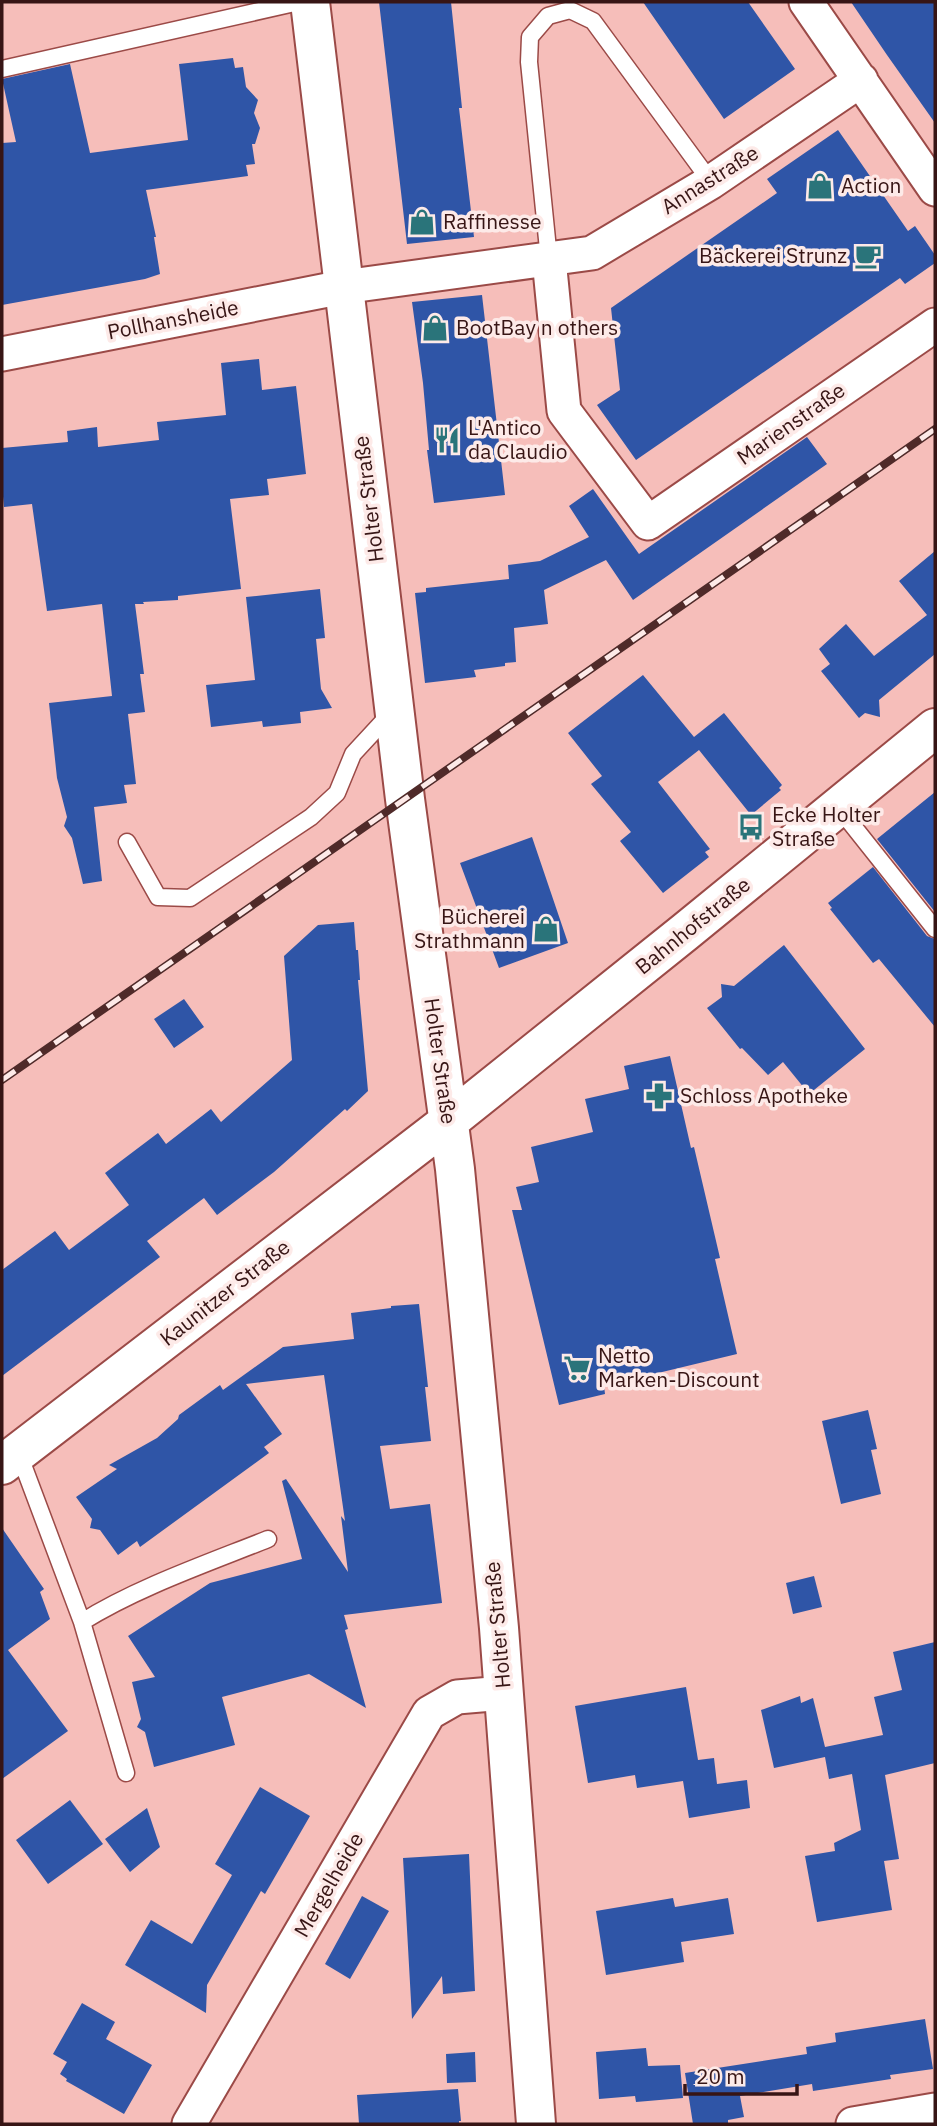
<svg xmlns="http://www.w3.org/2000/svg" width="937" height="2126" font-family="'IBM Plex Sans',sans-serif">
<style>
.building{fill:#2f55a7}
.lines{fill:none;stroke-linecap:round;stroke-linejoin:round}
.service-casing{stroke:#9b4a47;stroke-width:19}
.minor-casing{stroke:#9b4a47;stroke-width:37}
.tertiary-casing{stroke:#9b4a47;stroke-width:42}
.service{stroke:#fff;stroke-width:16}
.minor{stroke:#fff;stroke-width:33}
.tertiary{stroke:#fff;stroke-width:38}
.rail-casing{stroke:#4f2a29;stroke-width:8}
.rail{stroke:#fdeae8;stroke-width:5;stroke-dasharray:16;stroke-linecap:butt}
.labels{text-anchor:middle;stroke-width:7;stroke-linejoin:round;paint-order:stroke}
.street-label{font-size:21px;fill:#371515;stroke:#fdeae8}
.poi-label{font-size:21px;fill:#371515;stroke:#fdeae8;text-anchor:start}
</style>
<rect width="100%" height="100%" fill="#f6beba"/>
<path class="building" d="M379,2H451L462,108H459L474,237L407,244Z
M643,2H748L795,69L724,119Z
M851,2H935V123L887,55Z
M233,58L235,68L243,67L246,87L258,100L254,113L260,128L255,144H252L255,164L246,165L248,176L146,190L156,237H154L160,274L145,279L2,305V143L16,142L2,79L70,64L90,153L188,140L179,64Z
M838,130L908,231L915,226L935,255V263L905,284L900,278L636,460L597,405L620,390L611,308L777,193L767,179Z
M482,295L505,495L434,503L427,450H429L423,383L412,302Z
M259,359L262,390L296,386L306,474L267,479L269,495L230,499L241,589L178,596V600L143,602L144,604H135L144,674H140L145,712L128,714L136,784L124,785L127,803L94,807L102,881L83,884L72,838L64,826L67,817L57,778L49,703L112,696L102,604L47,611L32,504L4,507L2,486V448L68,442L67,431L97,427L98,447L159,440L157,422L226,415L221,363Z
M807,437L827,464L633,600L606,560L544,590L548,624L514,628L516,662L505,663V666L474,670L476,677L425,683L415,593L426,592V588L509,579L508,565L540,561L589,537L569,506L593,489L639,554Z
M935,551V654L879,700L880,717L865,713L859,718L821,671L830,664L819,649L846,624L874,656L927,615L899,581Z
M320,589L325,638L316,639L321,689L332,708L300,712L301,723L263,727L262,721L211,727L206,685L255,680L246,597Z
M643,675L694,737L724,713L782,785L779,788L781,790L751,815L699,750L658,782L710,849L705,852L709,857L663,893L620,841L631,832L591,784L602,776L568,733Z
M935,792V912L877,839Z
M532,837L568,943L499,968L460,863Z
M873,867L927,936L935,939V1027L879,959L873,963L830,909L832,908L828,903Z
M354,922L356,950H358L360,980H358L368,1091L347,1111L345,1109L274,1172L217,1215L204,1198L147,1241L160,1257L2,1376V1270L55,1231L69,1250L129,1205L105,1173L158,1133L166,1144L211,1109L221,1122L292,1060L284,956L318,925Z
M784,945L865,1049L809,1094L783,1062L768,1075L742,1048L740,1049L707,1008L722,997L721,984L734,986Z
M184,999L204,1027L174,1048L154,1019Z
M670,1056L691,1148L694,1147L720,1258L715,1259L737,1354L604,1386L605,1394L559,1405L512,1210H522L516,1187L539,1182L531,1147L593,1132L585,1099L629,1089L624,1066Z
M419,1304L428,1387H425L431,1441L380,1446L390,1509L430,1504L442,1603L344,1615L348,1629L345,1630L366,1708L309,1674L222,1697L235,1745L154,1767L145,1732L137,1727L141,1719L132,1682L155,1677L128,1636L210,1583L302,1559L282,1481L286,1479L348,1572L341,1516L345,1521L324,1375L246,1384L282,1434L264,1447L269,1453L140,1547L137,1541L118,1555L100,1530L90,1528L92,1519L76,1497L117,1469L109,1465L157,1438L178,1419L179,1415L220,1385L223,1390L283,1347L354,1339L351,1313L391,1308V1306Z
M868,1410L877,1449L871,1450L881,1494L841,1504L822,1421Z
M2,1528L44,1589L40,1592L50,1619L8,1650L68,1731L2,1779Z
M814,1576L822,1607L793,1614L786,1583Z
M935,1642V1763L885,1775L899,1859L884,1861L892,1910L817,1922L805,1856L835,1851L834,1843L861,1830L852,1774L829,1779L825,1757L774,1768L761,1710L800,1696L801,1703L813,1698L825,1747L883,1735L874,1697L902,1690L893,1652Z
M686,1687L698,1760L714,1758L717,1784L747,1780L750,1808L689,1818L683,1781L637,1788L635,1775L588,1783L575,1706Z
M260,1787L310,1816L265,1894L261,1891L207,1985L206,2013L125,1965L151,1920L192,1944L232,1875L215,1864Z
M70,1800L103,1844L48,1884L16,1840Z
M147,1808L160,1847L130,1872L105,1839Z
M469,1854L475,1991L443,1994L442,1976L412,2019L403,1858Z
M362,1896L389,1911L350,1979L325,1964Z
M673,1898L675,1907L728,1898L734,1934L681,1942L684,1962L606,1975L596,1911Z
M82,2003L115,2022L106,2039L152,2065L124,2114L66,2081L67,2079L60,2074L67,2062L53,2054Z
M925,2019L933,2069L890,2075L891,2079L813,2091L812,2084L740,2096L744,2117L728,2120V2124H693L685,2073L807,2054L806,2047L836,2042L835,2033Z
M646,2048L648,2066L680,2065L683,2098L636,2102L635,2096L599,2099L596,2052Z
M475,2052L476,2082L447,2083L446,2054Z
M458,2089L461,2121H459V2124H359L357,2095Z"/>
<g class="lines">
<g class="service-casing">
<path id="service" d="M2,69L299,2
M549,259L529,62L530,37L548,16L570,10L593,21L711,182
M838,807L935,929
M127,842L158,897L190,898L311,817L337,793L353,754L390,714
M19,1454L82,1622L126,1773
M82,1622C136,1588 208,1563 268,1539"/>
</g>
<g class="minor-casing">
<path id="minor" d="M806,2L935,189
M549,259L564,411L648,523L935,325
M2,354L343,287L592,253L711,182L861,80
M189,2124L429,1713L457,1697L504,1693
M853,2124L935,2110"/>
</g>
<g class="tertiary-casing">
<path id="tertiary" d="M310,2L405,799L455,1169L499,1628L536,2124
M2,1465L448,1122L685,932L935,728"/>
</g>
<use href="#service" class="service"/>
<use href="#minor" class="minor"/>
<use href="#tertiary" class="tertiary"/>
<g class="rail-casing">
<path id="rail" d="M2,1080L935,429"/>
</g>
<use href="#rail" class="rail"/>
</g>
<defs>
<g id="shop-bare" transform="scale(2.1)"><path d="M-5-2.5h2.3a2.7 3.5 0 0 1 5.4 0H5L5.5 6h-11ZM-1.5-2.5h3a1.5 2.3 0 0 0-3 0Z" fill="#2a747a" stroke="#fdeae8" stroke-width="2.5" paint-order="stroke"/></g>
<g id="cafe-bare" transform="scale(2.1)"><path d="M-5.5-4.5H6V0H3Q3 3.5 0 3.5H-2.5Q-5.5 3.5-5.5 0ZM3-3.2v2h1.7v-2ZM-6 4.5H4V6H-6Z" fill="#2a747a" stroke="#fdeae8" stroke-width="2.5" paint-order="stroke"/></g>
<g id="restaurant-bare" transform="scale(2.1)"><path d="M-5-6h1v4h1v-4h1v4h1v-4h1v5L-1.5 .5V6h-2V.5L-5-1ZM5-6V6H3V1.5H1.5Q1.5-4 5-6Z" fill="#2a747a" stroke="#fdeae8" stroke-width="2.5" paint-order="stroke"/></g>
<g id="bus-bare" transform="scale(2.1)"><path d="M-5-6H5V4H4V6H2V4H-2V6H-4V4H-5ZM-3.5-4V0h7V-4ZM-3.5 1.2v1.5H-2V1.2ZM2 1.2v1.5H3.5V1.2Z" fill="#2a747a" stroke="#fdeae8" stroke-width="2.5" paint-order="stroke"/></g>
<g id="pharmacy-bare" transform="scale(2.1)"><path d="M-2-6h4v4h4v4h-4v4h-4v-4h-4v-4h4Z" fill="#2a747a" stroke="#fdeae8" stroke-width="2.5" paint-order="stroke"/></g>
<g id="supermarket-bare" transform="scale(2.1)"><path d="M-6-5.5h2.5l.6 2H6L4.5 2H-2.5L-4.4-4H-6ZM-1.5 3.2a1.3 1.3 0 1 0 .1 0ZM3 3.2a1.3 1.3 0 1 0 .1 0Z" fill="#2a747a" stroke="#fdeae8" stroke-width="2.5" paint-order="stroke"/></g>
</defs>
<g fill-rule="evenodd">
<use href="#shop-bare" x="820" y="186"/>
<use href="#shop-bare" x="422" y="222"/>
<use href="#cafe-bare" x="868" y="256"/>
<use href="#shop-bare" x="435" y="328"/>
<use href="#restaurant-bare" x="447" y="440"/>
<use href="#bus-bare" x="751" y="827"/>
<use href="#shop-bare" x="546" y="929"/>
<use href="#pharmacy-bare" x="659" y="1096"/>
<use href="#supermarket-bare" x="577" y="1368"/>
</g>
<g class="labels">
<g class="street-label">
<text transform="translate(710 180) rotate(-32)" y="7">Annastraße</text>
<text transform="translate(173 320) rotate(-11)" y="7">Pollhansheide</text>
<text transform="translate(791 424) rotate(-35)" y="7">Marienstraße</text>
<text transform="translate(369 499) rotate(-97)" y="7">Holter Straße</text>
<text transform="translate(693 926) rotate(-39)" y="7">Bahnhofstraße</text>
<text transform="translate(440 1061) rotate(82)" y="7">Holter Straße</text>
<text transform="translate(225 1293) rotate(-38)" y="7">Kaunitzer Straße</text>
<text transform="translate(498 1625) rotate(-95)" y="7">Holter Straße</text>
<text transform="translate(329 1885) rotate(-60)" y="7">Mergelheide</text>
</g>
<g class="poi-label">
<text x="841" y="193">Action</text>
<text x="443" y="229">Raffinesse</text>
<text x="847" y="263" text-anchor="end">Bäckerei Strunz</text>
<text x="456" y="335">BootBay n others</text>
<text x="468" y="435">L'Antico<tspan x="468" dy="24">da Claudio</tspan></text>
<text x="772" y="822">Ecke Holter<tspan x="772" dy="24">Straße</tspan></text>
<text x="525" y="924" text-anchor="end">Bücherei<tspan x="525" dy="24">Strathmann</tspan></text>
<text x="680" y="1103">Schloss Apotheke</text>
<text x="598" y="1363">Netto<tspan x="598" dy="24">Marken-Discount</tspan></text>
</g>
</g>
<rect width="937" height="2126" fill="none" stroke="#371515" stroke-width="7"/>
<path d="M685 2084v10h112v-10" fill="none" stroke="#371515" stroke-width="3.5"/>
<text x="696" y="2084" font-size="21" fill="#371515" stroke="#fdeae8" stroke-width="5" paint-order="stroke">20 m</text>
</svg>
